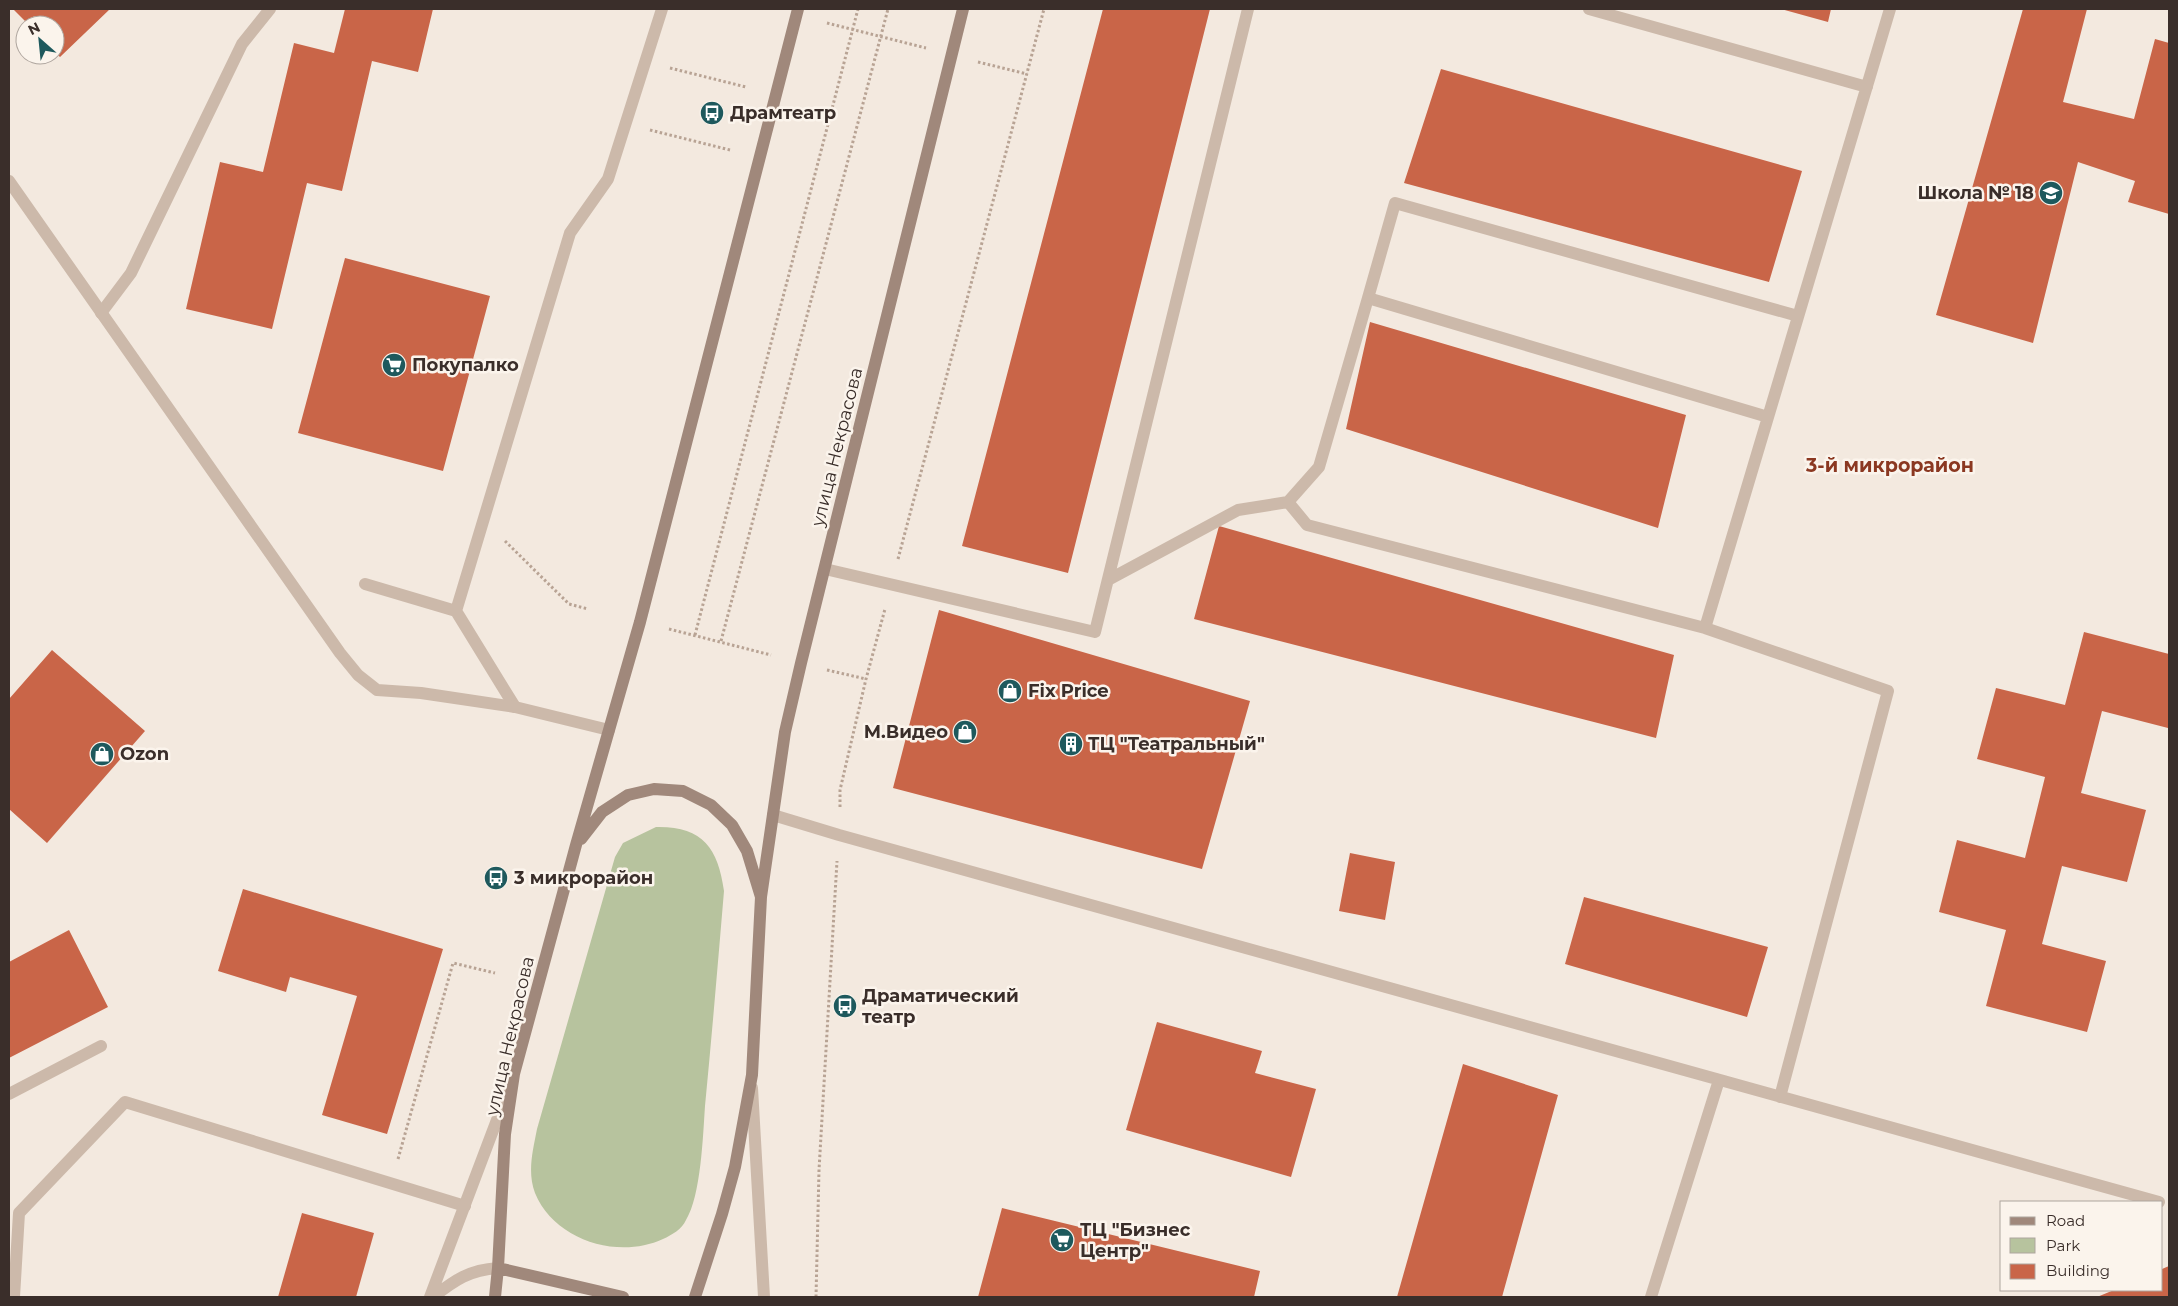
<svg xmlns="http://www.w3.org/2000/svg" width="2178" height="1306" font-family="Montserrat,sans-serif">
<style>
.green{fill:#b7c39e}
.building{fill:#c96548}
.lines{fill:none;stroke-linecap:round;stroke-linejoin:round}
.path{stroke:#b8a394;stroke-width:3;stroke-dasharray:2.5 2.5;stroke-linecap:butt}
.service{stroke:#ccb9aa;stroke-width:12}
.minor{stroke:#ccb9aa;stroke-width:12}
.tertiary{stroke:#ccb9aa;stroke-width:12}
.secondary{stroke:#a0887b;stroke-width:12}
.labels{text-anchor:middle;stroke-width:5;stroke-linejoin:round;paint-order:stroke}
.poi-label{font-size:18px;font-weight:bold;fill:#3a2e2a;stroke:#fbf4ec;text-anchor:start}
.street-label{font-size:18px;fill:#3a2e2a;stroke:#fbf4ec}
.neighbourhood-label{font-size:19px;font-weight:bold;fill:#8b3821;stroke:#fbf4ec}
</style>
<rect width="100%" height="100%" fill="#f3e9df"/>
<path class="green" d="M656,827C702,826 718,847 724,891C718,962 712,1034 705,1106C703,1135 701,1196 686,1220C682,1229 672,1235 663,1239C618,1260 554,1240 535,1193C527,1172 533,1150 537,1129L615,857L623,843Z"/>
<path class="building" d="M13,9H110L60,57L55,52V25H29Z
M345,9H433L418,72L372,61L342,191L307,183L272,329L186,309L220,162L263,172L294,43L334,53Z
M1103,9H1210L1068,573L962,546Z
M1781,9H1831L1828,22Z
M2023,9H2087L2063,102L2134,119L2155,39L2169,43V214L2128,202L2135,181L2078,162L2033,343L1936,315Z
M1441,69L1802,171L1769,282L1404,183Z
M345,258L490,296L443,471L298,433Z
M1370,322L1686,415L1658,528L1346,429Z
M1219,526L1674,655L1656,738L1194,619Z
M939,610L1250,701L1202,869L893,788Z
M2084,632L2169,654L2168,728L2102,711L2081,793L2146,810L2127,882L2062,866L2042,944L2106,961L2087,1032L1986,1006L2006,930L1939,912L1957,840L2025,858L2045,777L1977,759L1996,688L2065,705Z
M52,650L145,731L47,843L9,809V699Z
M1350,853L1395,862L1385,920L1339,911Z
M243,889L443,949L387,1134L322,1115L357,996L290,977L286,992L218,971Z
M1584,897L1768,947L1747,1017L1565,964Z
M69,930L108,1007L9,1058V962Z
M1157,1022L1262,1051L1255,1073L1316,1089L1291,1177L1126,1130Z
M1463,1064L1558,1095L1502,1297H1397Z
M1002,1208L1260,1271L1254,1297H978Z
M302,1213L374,1233L356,1297H278Z
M2169,1266V1297H2097L2114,1290H2162V1269Z"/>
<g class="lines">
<path class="path" d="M827,23L926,48
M978,62L1027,74
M670,68L746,87
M650,130L730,150
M505,541L569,604L588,609
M898,559L1044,9
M669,629L771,655
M695,635L858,9
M721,641L888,9
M827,670L866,679
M840,807V790L866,679L885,609
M398,1159L453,963L495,973
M816,1297L819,1170L837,861"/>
<path class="service" d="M1589,9L1867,87
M101,313L131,273L242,44L270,9
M1768,417L1368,298L1395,203L1798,316
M1288,502L1319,467L1368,298
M825,569L1095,632L1248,9
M1108,580L1238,510L1288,502L1307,525L1705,628
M365,584L456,611
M515,707L456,611L570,233L608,179L662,9
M773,815L839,835L2159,1202
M9,1094L101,1046
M1780,1097L1888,691L1705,628L1890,9
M14,1297L19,1213L125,1102L465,1206
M1651,1297L1719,1080"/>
<path class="minor" d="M9,181L340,653L358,675L377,690L421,693L515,707L609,730"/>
<path class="tertiary" d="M752,1088L764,1297
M430,1297L509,1088
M433,1297C455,1280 469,1270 498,1268"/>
<path class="secondary" d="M581,839L602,812L628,795L654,789L683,791L711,805L732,825L747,851L761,897L752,1075L735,1167L722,1214L695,1297
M761,897L785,732L801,663L963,9
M495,1297L498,1268
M623,1297L498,1268L505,1134L514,1074L576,845L640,622L798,9"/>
</g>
<defs>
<g id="bus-disc" transform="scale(1.25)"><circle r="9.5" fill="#1e595d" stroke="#fbf4ec"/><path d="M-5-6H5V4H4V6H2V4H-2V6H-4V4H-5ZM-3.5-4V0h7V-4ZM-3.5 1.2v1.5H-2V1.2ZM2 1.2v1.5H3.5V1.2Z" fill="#fff"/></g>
<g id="school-disc" transform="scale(1.25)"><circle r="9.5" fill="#1e595d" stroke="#fbf4ec"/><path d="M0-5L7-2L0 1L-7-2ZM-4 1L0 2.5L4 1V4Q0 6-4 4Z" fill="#fff"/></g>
<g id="supermarket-disc" transform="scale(1.25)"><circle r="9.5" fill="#1e595d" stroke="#fbf4ec"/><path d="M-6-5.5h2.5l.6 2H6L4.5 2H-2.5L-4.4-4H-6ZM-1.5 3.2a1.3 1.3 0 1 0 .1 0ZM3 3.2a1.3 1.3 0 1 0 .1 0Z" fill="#fff"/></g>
<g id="shop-disc" transform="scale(1.25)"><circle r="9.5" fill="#1e595d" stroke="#fbf4ec"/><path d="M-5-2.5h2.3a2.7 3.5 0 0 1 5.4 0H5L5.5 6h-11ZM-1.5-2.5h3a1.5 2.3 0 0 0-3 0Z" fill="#fff"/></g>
<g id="building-disc" transform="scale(1.25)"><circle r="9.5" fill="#1e595d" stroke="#fbf4ec"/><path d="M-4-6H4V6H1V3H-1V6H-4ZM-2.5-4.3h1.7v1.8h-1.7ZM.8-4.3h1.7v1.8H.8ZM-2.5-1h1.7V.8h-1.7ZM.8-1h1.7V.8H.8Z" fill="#fff"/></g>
</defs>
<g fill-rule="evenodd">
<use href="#bus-disc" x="712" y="113"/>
<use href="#school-disc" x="2051" y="193"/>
<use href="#supermarket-disc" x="394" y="365"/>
<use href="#shop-disc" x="1010" y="691"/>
<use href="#shop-disc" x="965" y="732"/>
<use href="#building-disc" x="1071" y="744"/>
<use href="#shop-disc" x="102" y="754"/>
<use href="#bus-disc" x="496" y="878"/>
<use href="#bus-disc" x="845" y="1006"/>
<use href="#supermarket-disc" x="1062" y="1240"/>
</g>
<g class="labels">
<g class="poi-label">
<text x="730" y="119">Драмтеатр</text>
<text x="2034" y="199" text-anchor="end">Школа № 18</text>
<text x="412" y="371">Покупалко</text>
<text x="1028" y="697">Fix Price</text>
<text x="948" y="738" text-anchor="end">М.Видео</text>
<text x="1088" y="750">ТЦ "Театральный"</text>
<text x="120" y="760">Ozon</text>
<text x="514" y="884">3 микрорайон</text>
<text x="862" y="1002">Драматический<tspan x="862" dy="21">театр</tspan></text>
<text x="1080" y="1236">ТЦ "Бизнес<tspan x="1080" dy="21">Центр"</tspan></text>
</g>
<g class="street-label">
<text transform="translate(837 447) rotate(-76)" y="6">улица Некрасова</text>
<text transform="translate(510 1036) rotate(-77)" y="6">улица Некрасова</text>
</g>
<g class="neighbourhood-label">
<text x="1890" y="472">3-й микрорайон</text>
</g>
</g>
<rect width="2178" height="1306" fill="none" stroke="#3a2e2a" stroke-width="20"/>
<rect x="2000" y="1201" width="162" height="90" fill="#fbf4ec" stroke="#aea59e"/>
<rect x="2010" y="1217" width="25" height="8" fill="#a0887b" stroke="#aea59e"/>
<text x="2046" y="1226" font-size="15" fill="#3a2e2a">Road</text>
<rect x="2010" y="1238" width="25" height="15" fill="#b7c39e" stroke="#aea59e"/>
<text x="2046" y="1251" font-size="15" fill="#3a2e2a">Park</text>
<rect x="2010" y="1264" width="25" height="15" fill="#c96548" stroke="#aea59e"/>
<text x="2046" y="1276" font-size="15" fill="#3a2e2a">Building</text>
<g transform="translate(40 40) rotate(333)"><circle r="24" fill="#fbf4ec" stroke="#aea59e"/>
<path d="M0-4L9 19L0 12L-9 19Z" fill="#1e595d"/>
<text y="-8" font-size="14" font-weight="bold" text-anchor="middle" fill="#3a2e2a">N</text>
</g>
</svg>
